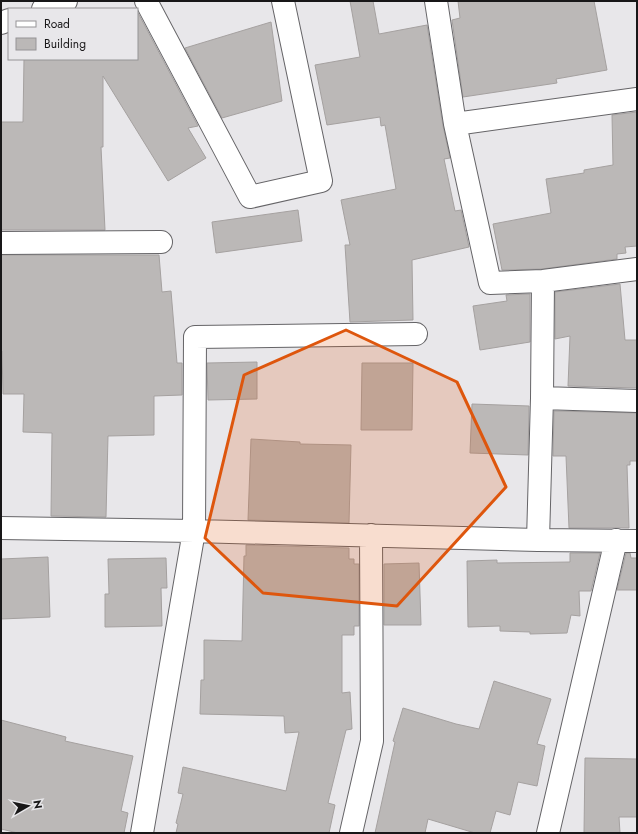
<svg xmlns="http://www.w3.org/2000/svg" width="638" height="834" font-family="Jost,sans-serif">
<style>
.building{fill:#bbb8b7;stroke:#a5a1a0}
.lines{fill:none;stroke-linecap:round;stroke-linejoin:round}
.street-casing{stroke:#656467;stroke-width:24}
.street{stroke:#fff;stroke-width:22}
.marked{fill:#de560d;fill-opacity:0.2;stroke:#de560d;stroke-width:3;stroke-linejoin:round}
</style>
<rect width="100%" height="100%" fill="#e8e7ea"/>
<path class="building" d="M350,1H373L379,34L427,25L443,126L450,158L444,159L455,211L461,210L469,247L412,260L413,320L350,322L345,245H350L341,200L396,189L385,125L381,126L380,117L327,125L315,65L360,57Z
M458,1H594L607,70L556,79L557,83L463,97L452,20L460,18Z
M137,11L198,126L188,128L206,158L168,181L103,76V147H101L105,230H1V122H23L24,59H137Z
M271,22L282,101L222,118L185,48Z
M637,112V246L625,247L626,253L617,254V259L542,269L502,270L493,224L551,213L546,179L584,173V170L613,165L612,115Z
M298,210L302,241L216,253L212,222Z
M1,255H159L162,292L171,291L177,363H182V395L154,396V435L108,436L106,517L51,516L52,433L23,432L24,394H3L2,351H1Z
M620,284L625,340H637V388L568,386L570,336L555,339V292Z
M530,294V342L480,350L473,306L507,301L506,295Z
M257,362V399L208,400L207,363Z
M362,363H413L412,430H361Z
M472,404L529,406L528,455L470,453Z
M554,411L637,413V461H630V465H627L629,528H569L566,456H553Z
M251,439L300,442V444L351,445L349,523L248,520Z
M246,545L349,548V559H354V564H359V626H354V635H342V693L350,692L352,729L346,730L328,803L335,805L329,833H176L178,824L176,823L183,794L178,793L183,767L286,791L299,732L285,733L284,716L200,714L201,680H204V640L242,641L244,556H246Z
M570,553H600L591,591H579L580,616L571,615L567,633L530,634V632L500,631V626L468,627L467,561L497,560V563L570,562Z
M626,553H630L631,558H637V590H617Z
M48,557L50,617L1,619V559Z
M166,558L167,588H161L162,626L105,627V594H109L108,559Z
M419,563L421,625H384V564Z
M494,681L551,699L537,744L545,746L537,786L518,782L510,815L496,811L490,833H475L428,819L425,833H375L395,742L393,741L403,708L456,724L479,729Z
M1,720L66,737L65,741L133,756L121,811L128,813L124,833H18L1,829Z
M585,758L637,759V817H619L620,833H584Z"/>
<g class="lines">
<g class="street-casing">
<path id="street" d="M146,1L250,197L321,181L283,1
M436,1L455,124L490,283L543,281L637,269
M43,9L66,1
M1,23L9,20
M455,124L637,99
M1,243L161,242
M542,398L637,401
M1,528L194,531L538,540L637,541
M538,540L542,398L543,281
M142,833L194,531L195,337L416,334
M351,833L372,741L371,535
M548,833L616,540"/>
</g>
<use href="#street" class="street"/>
</g>
<path class="marked" d="M346,330L457,382L506,487L397,606L263,593L205,538L244,375Z"/>
<rect width="638" height="834" fill="none" stroke="#181718" stroke-width="4"/>
<rect x="8" y="8" width="130" height="52" fill="#e8e7ea" stroke="#959496"/>
<rect x="16" y="21" width="20" height="6" fill="#ffffff" stroke="#959496"/>
<text x="44" y="28" font-size="12" fill="#181718">Road</text>
<rect x="16" y="38" width="20" height="12" fill="#bbb8b7" stroke="#959496"/>
<text x="44" y="48" font-size="12" fill="#181718">Building</text>
<g transform="translate(28 806) rotate(81)" stroke="#e8e7ea" stroke-width="3" paint-order="stroke">
<path d="M0-3L7 15L0 10L-7 15Z" fill="#181718"/>
<text y="-6" font-size="11" font-weight="bold" text-anchor="middle" fill="#181718">N</text>
</g>
</svg>
